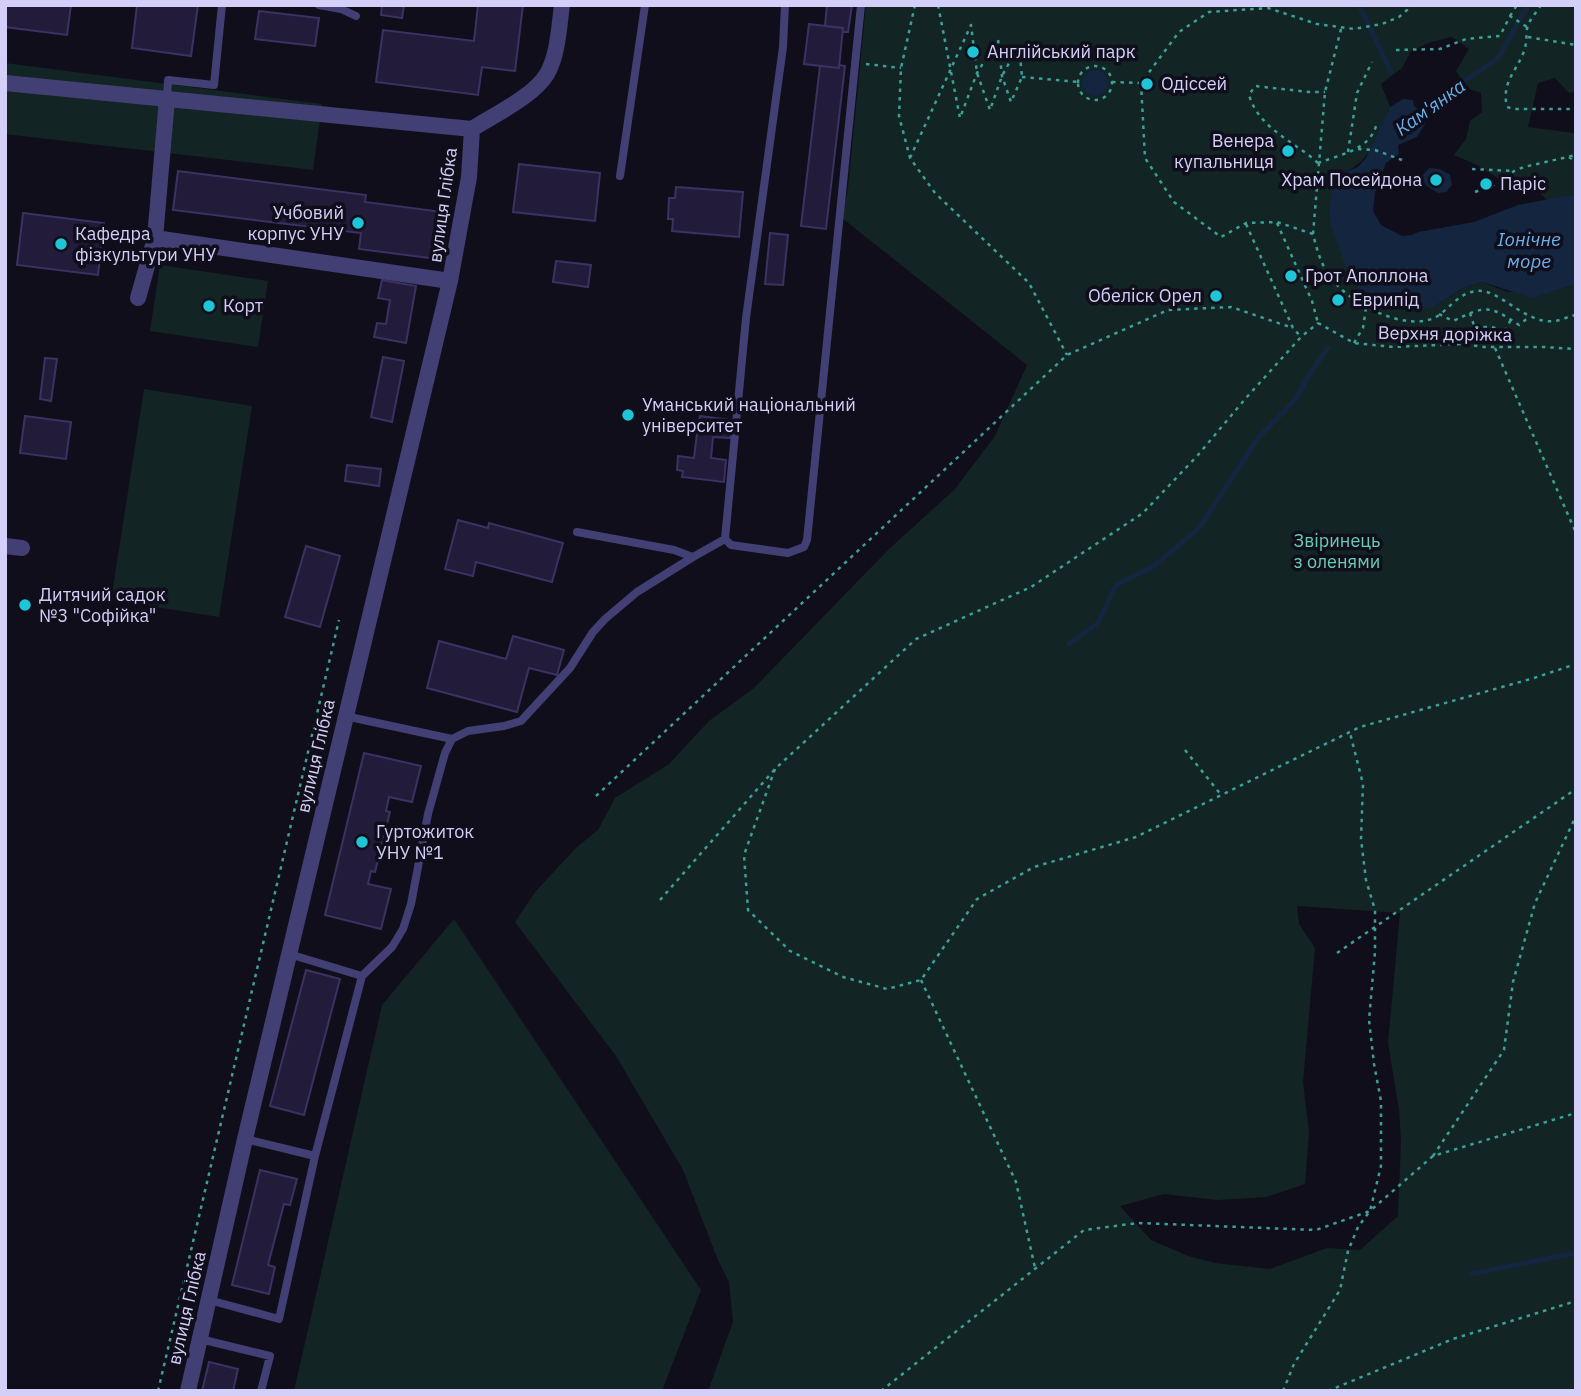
<svg xmlns="http://www.w3.org/2000/svg" width="1581" height="1396" font-family="'IBM Plex Sans',sans-serif">
<style>
.green{fill:#122524;fill-rule:evenodd}
.water{fill:#14253f}
.lines{fill:none;stroke-linecap:round;stroke-linejoin:round}
.stream{stroke:#14253f;stroke-width:5}
.building{fill:#221c3a;stroke:#3b3263;stroke-width:2}
.path{stroke:#3c9f98;stroke-width:2.5;stroke-dasharray:3.5 5;stroke-linecap:butt}
.service{stroke:#413f74;stroke-width:8}
.minor{stroke:#413f74;stroke-width:16}
.poi-dot{fill:#1dc5d6;stroke:#100e1b;stroke-width:2.5}
.labels{text-anchor:middle;stroke-width:7;stroke-linejoin:round;paint-order:stroke}
.poi-label{font-size:18px;fill:#d3cff8;stroke:#100e1b;text-anchor:start}
.street-label{font-size:18px;fill:#d3cff8;stroke:#100e1b}
.park-label{font-size:18px;fill:#66ceb3;stroke:#100e1b}
.water-label{font-size:19px;font-style:italic;fill:#6bb1eb;stroke:#100e1b}
</style>
<rect width="100%" height="100%" fill="#100e1b"/>
<path class="green" d="M866,5H1576V91L1569,93L1555,78L1538,83L1528,127L1574,133L1576,194L1547,200L1533,186L1501,180L1475,164L1454,155L1466,139L1470,121L1482,112L1481,93L1467,88L1456,71L1469,49L1452,37L1431,42L1411,51L1402,68L1381,84L1390,107C1378,134 1372,161 1343,173L1332,230L1340,248L1432,308L1461,289L1482,282L1507,292L1554,291L1576,284V1391H708L733,1322L729,1282L718,1260L683,1170L616,1056L515,922L535,892L577,847L598,830L615,798L669,764L709,721L754,688L889,549L955,489L995,436L1027,365L842,218L848,188ZM1297,906L1400,913L1388,1043L1399,1110L1401,1141L1398,1216L1360,1250L1327,1248L1270,1269L1215,1263L1188,1256L1151,1240L1120,1206L1164,1194L1217,1200L1266,1197L1305,1184L1309,1132L1303,1082L1315,948L1299,924Z
M5,63L322,104L313,170L5,134Z
M160,265L268,281L258,347L150,331Z
M144,389L252,406L219,617L111,600Z
M454,919L701,1290L662,1391H294L382,1005Z"/>
<path class="water" d="M1082 83a13 13 0 1 1 26 0a13 13 0 1 1-26 0Z
M1403,99L1413,100L1414,106L1423,113L1425,124L1417,137L1398,145L1399,154L1386,163L1375,193L1373,211L1381,225L1402,236L1412,235L1418,232L1474,222L1518,205L1576,194V284L1532,298L1482,282L1461,289L1432,308H1398L1360,293L1346,267L1332,230L1329,212L1332,185L1343,173L1358,167L1366,158L1390,107Z
M1429,168L1440,169L1450,175L1452,185L1446,192L1438,193L1425,185L1422,176Z"/>
<g class="lines">
<path class="stream" d="M1359,5L1391,72
M1415,115L1498,58L1528,5
M1069,644L1098,623L1116,585L1154,566L1199,528L1259,437L1296,399L1308,376L1328,348
M1471,1274L1576,1253"/>
</g>
<path class="building" d="M5,5H71L67,35L5,27Z
M137,5H198L191,56L132,48Z
M382,5H404L402,18L381,15Z
M478,5H523L515,71L482,67L478,95L376,82L383,30L474,41Z
M827,5H852L848,32H843V28L825,26Z
M259,11L319,18L315,46L255,39Z
M809,24L843,28L839,68L804,64Z
M839,65L845,66L826,229L801,226L820,66L839,68Z
M519,164L600,173L595,221L513,212Z
M178,171L366,195L365,202L443,212L437,259L359,249L361,233L173,210Z
M676,187L743,192L739,237L672,231L673,219H668L669,198H675Z
M23,213L104,223L98,275L17,265Z
M770,233L788,235L783,285L765,284Z
M556,261L591,265L588,287L553,282Z
M382,280L416,286L406,343L374,337L377,323L386,324L390,300L378,298Z
M383,357L404,361L392,422L371,417Z
M45,358L57,359L51,401L40,399Z
M25,416L71,422L66,459L20,453Z
M700,416L732,420L730,438L713,437L711,458L726,460L724,482L682,477L683,471L677,470L678,456L694,458L697,433L688,432L689,421L699,422Z
M347,465L381,469L379,486L345,481Z
M458,520L488,528L489,523L563,543L552,582L476,562L473,576L445,569Z
M306,546L340,556L320,627L285,617Z
M513,636L564,650L557,675L529,668L517,712L427,688L439,641L506,659Z
M364,753L421,766L412,802L389,797L386,811L390,812L375,872L371,871L368,884L391,889L381,929L325,915Z
M306,970L340,979L304,1115L270,1106Z
M260,1170L297,1179L290,1205L284,1204L268,1265L275,1267L269,1294L232,1285Z
M209,1362L238,1369L233,1391H202Z"/>
<g class="lines">
<path class="path" d="M915,5L901,68L899,116L910,158L935,193L1029,283L1067,355
M1541,5C1537,12 1528,21 1527,29C1526,37 1527,43 1524,51C1517,71 1501,82 1507,107L1513,109H1576
M1510,16L1517,5
M1341,29L1325,92L1313,234C1317,250 1321,265 1331,278C1349,303 1406,333 1436,317C1449,309 1459,293 1476,291C1500,288 1525,325 1555,321C1562,320 1569,316 1576,315
M1528,37L1576,45
M1396,50L1440,49L1466,39L1500,36L1510,16L1527,27
M866,64L901,68
M1078 83a17 17 0 1 1 34 0a17 17 0 1 1-34 0Z
M1022,77L1078,82
M1112,82L1140,83
M1358,149L1375,150L1402,160
M1348,152L1357,93L1372,62
M1569,157L1576,162
M910,158L971,25L977,73L990,110L1002,76L1019,45L1022,77L1011,102L1002,76L998,39L977,73L960,118L938,5
M1318,163C1294,141 1259,129 1249,95L1255,86L1309,92H1325
M1318,163C1339,155 1369,150 1376,126
M1472,169L1514,171
M1475,192L1499,183L1514,171L1524,167L1576,155
M1277,223L1312,301L1318,323
M1246,224L1293,328L1301,337
M1313,234L1277,222L1246,223L1221,237L1174,202L1145,158L1141,83L1179,32L1209,12L1268,8L1317,24L1354,29L1382,24L1399,17L1413,5
M1470,313L1478,338L1488,337L1501,340L1511,319
M1439,314L1453,321C1485,306 1488,304 1519,325L1529,317
M1318,323L1354,343L1393,347L1462,344L1484,347H1544L1576,349
M1475,327H1492L1504,331
M1354,343L1363,328L1366,308
M1495,348L1576,533
M1185,750L1222,796
M775,769L744,855L748,910L790,951L843,977L887,989L921,980L977,899L1034,867L1136,837L1360,727L1534,678L1576,664
M596,796L1067,355L1168,310L1231,307L1293,328
M660,900L775,769L916,639L1031,587L1143,513L1198,455L1246,398L1301,337L1318,323
M1337,953L1576,789
M921,980L1016,1182L1035,1268
M1433,1156L1504,1050L1513,982L1535,903L1576,816
M158,1391L339,620
M881,1391L1084,1230L1138,1223L1316,1230L1370,1211L1433,1156L1576,1113
M1283,1391L1294,1364L1340,1290L1348,1251L1358,1227L1370,1211L1381,1166V1101L1374,1064L1369,1020L1375,952V910L1366,880L1361,839L1363,784L1350,733
M1328,1391L1453,1339L1576,1301"/>
<path class="service" d="M319,5L341,9L356,16
M167,99L168,80L214,85L222,5
M620,176L645,5
M577,532L674,550L693,557L725,539L746,318L783,47L785,5
M725,539L731,545L788,553L804,547L807,540L861,5
M345,716L452,739
M362,976L392,947L403,929L411,904L428,814L445,753L452,739L468,731L504,726L521,721L570,668L593,632L605,619L637,592L693,557
M245,1139L315,1156L362,976L289,954
M209,1300L279,1319L315,1156
M200,1339L270,1356L261,1391"/>
<path class="minor" d="M5,83L472,129C494,115 534,96 547,74C558,55 559,27 562,5
M167,99L155,238L450,281
M138,298L155,238
M5,546L22,548
M188,1391L245,1139L450,281L469,177L472,129"/>
</g>
<g class="poi-dot">
<circle cx="973" cy="52" r="7"/>
<circle cx="1147" cy="84" r="7"/>
<circle cx="1288" cy="151" r="7"/>
<circle cx="1436" cy="180" r="7"/>
<circle cx="1486" cy="184" r="7"/>
<circle cx="358" cy="223" r="7"/>
<circle cx="61" cy="244" r="7"/>
<circle cx="1291" cy="276" r="7"/>
<circle cx="1216" cy="296" r="7"/>
<circle cx="1338" cy="300" r="7"/>
<circle cx="209" cy="306" r="7"/>
<circle cx="628" cy="415" r="7"/>
<circle cx="25" cy="605" r="7"/>
<circle cx="362" cy="842" r="7"/>
</g>
<g class="labels">
<g class="poi-label">
<text x="987" y="58">Англійський парк</text>
<text x="1161" y="90">Одіссей</text>
<text x="1274" y="147" text-anchor="end">Венера<tspan x="1274" dy="21">купальниця</tspan></text>
<text x="1422" y="186" text-anchor="end">Храм Посейдона</text>
<text x="1500" y="190">Паріс</text>
<text x="344" y="219" text-anchor="end">Учбовий<tspan x="344" dy="21">корпус УНУ</tspan></text>
<text x="75" y="240">Кафедра<tspan x="75" dy="21">фізкультури УНУ</tspan></text>
<text x="1305" y="282">Грот Аполлона</text>
<text x="1202" y="302" text-anchor="end">Обеліск Орел</text>
<text x="1352" y="306">Еврипід</text>
<text x="223" y="312">Корт</text>
<text x="642" y="411">Уманський національний<tspan x="642" dy="21">університет</tspan></text>
<text x="39" y="601">Дитячий садок<tspan x="39" dy="21">№3 "Софійка"</tspan></text>
<text x="376" y="838">Гуртожиток<tspan x="376" dy="21">УНУ №1</tspan></text>
</g>
<g class="street-label">
<text transform="translate(443 205) rotate(-82)" y="6">вулиця Глібка</text>
<text transform="translate(1445 334) rotate(1)" y="6">Верхня доріжка</text>
<text transform="translate(316 756) rotate(-77)" y="6">вулиця Глібка</text>
<text transform="translate(187 1308) rotate(-77)" y="6">вулиця Глібка</text>
</g>
<g class="park-label">
<text x="1337" y="547">Звіринець<tspan x="1337" dy="21">з оленями</tspan></text>
</g>
<g class="water-label">
<text transform="translate(1430 107) rotate(-36)" y="7">Кам'янка</text>
<text x="1529" y="246">Іонічне<tspan x="1529" dy="22">море</tspan></text>
</g>
</g>
<rect width="1581" height="1396" fill="none" stroke="#d3cff8" stroke-width="14"/>
</svg>
